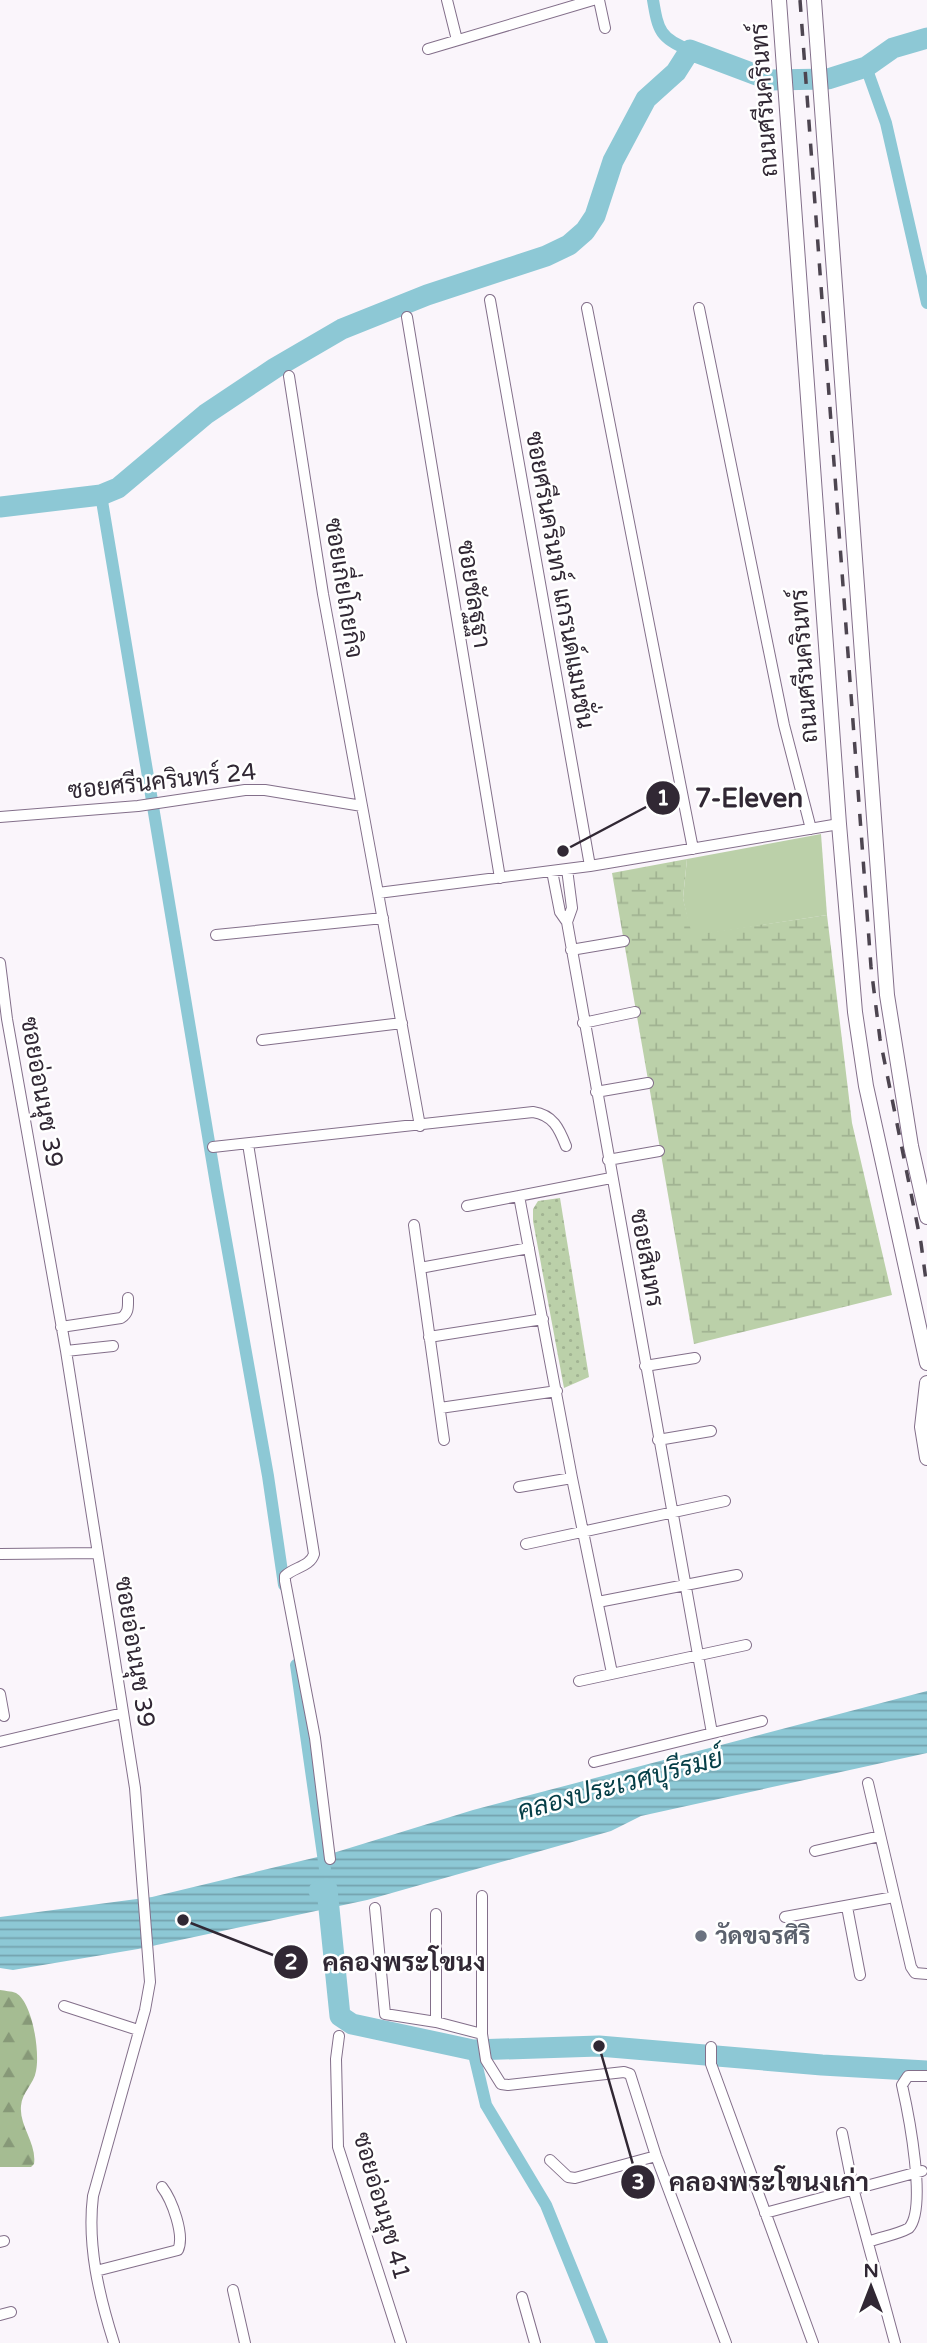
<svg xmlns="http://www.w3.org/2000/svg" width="927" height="2343" font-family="'Varela Round',Sarabun,sans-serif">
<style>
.green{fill:#bbd0a9}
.forest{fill:url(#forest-firs)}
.wetland{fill:url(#wetland-marsh)}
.garden{fill:url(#garden-dots)}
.water{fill:url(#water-rules)}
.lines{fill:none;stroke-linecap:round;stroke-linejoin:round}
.canal{stroke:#8dc8d5;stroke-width:12}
.river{stroke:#8dc8d5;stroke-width:21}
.minor-casing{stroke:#836f8a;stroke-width:12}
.major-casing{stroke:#836f8a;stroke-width:16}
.minor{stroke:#fff;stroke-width:10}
.major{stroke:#fff;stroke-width:14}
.rail{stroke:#4d4550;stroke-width:3.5;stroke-dasharray:12 12;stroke-linecap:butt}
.worship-dot{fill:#6b7280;stroke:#fff;stroke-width:2.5}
.labels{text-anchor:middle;stroke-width:5;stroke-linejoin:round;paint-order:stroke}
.street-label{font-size:24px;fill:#312834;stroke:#fff}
.worship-label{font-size:24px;font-weight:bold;fill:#5b616d;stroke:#fff;text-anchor:start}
.water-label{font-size:26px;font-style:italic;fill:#053e47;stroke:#fff}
.leader{fill:none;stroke:#312834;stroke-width:2.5}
.callout-dot{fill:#312834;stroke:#fff;stroke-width:2.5}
.mark-label{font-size:21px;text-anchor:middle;font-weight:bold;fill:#fff}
.callout-label{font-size:26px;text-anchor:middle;font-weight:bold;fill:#312834;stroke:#fff;stroke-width:5;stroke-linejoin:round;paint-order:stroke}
</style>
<defs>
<pattern id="forest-firs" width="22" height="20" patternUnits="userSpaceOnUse" patternTransform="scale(1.75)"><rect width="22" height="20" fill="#a5bc92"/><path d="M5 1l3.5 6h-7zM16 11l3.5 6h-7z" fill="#879978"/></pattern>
<pattern id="wetland-marsh" width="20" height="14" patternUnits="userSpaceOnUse" patternTransform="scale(1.75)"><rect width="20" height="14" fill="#bbd0a9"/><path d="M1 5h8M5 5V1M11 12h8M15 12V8" fill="none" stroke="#a1b392"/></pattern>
<pattern id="garden-dots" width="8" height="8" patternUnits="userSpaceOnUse" patternTransform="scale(1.75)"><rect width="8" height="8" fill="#bbd0a9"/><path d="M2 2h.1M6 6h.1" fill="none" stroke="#a1b392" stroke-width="1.8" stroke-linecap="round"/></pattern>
<pattern id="water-rules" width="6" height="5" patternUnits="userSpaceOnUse" patternTransform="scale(1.75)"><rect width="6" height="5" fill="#8dc8d5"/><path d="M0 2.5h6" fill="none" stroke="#74a2ae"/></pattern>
</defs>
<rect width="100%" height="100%" fill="#faf5fb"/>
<path class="green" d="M821,834L827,915L691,936L683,898L687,859Z"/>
<path class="forest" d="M0,1990C5,1991 11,1991 16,1993C33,2003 40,2053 36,2071C34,2084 22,2092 21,2106C19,2126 37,2143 34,2164L31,2167H0Z"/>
<path class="wetland" d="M687,859L683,898L692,935L827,915L852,1123L892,1295L694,1344L612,873Z"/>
<path class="garden" d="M560,1198L589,1377L564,1388L533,1221V1209L538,1201Z"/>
<path class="water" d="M927,1691V1753L641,1816L611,1831L367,1900L138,1949L13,1970L0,1968V1917L152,1897L330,1854L473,1810Z"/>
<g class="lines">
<path class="canal" d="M653,0C658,30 660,39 690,50
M866,67L886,123L927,303
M101,495L217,1190L268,1476L284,1585
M296,1665L325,1869
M473,2050L486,2105L546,2205L602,2343"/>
<path class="river" d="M0,507L101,495L118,488L206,414L275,368L342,329L427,295L546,256L569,245L585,231L595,216L613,161L646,99L676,72L690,50L770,80L828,79L866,67L893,48L927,38
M319,1891L327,1889L340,2016L352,2024L473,2050L599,2046L822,2065L927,2071"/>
<g class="minor-casing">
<path id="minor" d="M447,0L457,40
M599,0L605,28
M428,49L593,0
M490,300L590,866
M587,308L693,849
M699,308L784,725L811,829
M407,317L500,878
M289,376L323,594L362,806
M0,817L138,806L245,790H265L362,806L378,893L590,866L839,824
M567,869L572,908L567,922
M552,871L560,912L567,922L712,1733
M378,893L420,1126
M216,935L383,918
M571,950L624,941
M0,963L7,1019L66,1351L135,1788L150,1982L145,2010L93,2196C87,2245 99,2296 114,2343
M583,1023L635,1012
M262,1040L402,1023
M596,1092L648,1083
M248,1144L314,1554C310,1567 294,1567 285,1576V1581L315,1738L330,1859
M213,1147L533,1112C553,1115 559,1128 566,1146
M608,1160L659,1151
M519,1196L572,1478L612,1673
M467,1206L611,1178
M414,1225L420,1268L529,1248
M420,1268L444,1440
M61,1327L121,1318C129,1313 128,1307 128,1298
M429,1337L543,1319
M66,1351L113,1346
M645,1366L695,1358
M440,1408L557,1391
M658,1440L711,1431
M519,1487L572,1478
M526,1544L725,1501
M0,1554L98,1553
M598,1602L737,1575
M579,1681L746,1645
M0,1694L4,1716
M0,1742L123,1713
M594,1762L762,1721
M868,1783L911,1967L915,1973L927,1974
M815,1851L880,1836
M482,1896V2034L486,2060L501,2084L508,2085L624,2072L630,2074L656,2156L726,2343
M847,1907L860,1975
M375,1908L385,2014L436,2022L482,2034
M785,1917L894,1897
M64,2006L138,2030
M436,2022V1914
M339,2036L336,2059L338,2147L401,2343
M711,2047V2064L813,2343
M842,2133L853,2188L895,2343
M550,2160L568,2177L575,2178L656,2156
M765,2213L922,2171
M0,2242L4,2241
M868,2242C880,2237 897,2235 909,2228C927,2208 909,2116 902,2085L908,2076H927
M96,2271L178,2250C185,2235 172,2200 162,2187
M233,2290L245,2343
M522,2297L535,2343
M0,2315L11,2312"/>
</g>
<g class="major-casing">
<path id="major" d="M779,0L839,824L855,1012L866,1086L927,1363
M814,0L887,995L911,1146L927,1217
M927,1383L922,1427L927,1458"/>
</g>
<use href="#minor" class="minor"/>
<use href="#major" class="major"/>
<path class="rail" d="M800,0L871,967L880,1039L921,1243L927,1288"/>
</g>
<circle class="worship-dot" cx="701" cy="1936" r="7"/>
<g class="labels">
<g class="street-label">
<text transform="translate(764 100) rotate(-94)" y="8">ถนนศรีนครินทร์</text>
<text transform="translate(560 580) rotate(80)" y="8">ซอยศรีนครินทร์ แกรนด์แมนชั่น</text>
<text transform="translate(344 588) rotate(81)" y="8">ซอยเกี่ยโกยกิจ</text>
<text transform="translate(474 594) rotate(81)" y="8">ซอยชัลฐฐา</text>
<text transform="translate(804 666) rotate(-94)" y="8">ถนนศรีนครินทร์</text>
<text transform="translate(162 781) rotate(-6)" y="8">ซอยศรีนครินทร์ 24</text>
<text transform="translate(42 1092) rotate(80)" y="8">ซอยอ่อนนุช 39</text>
<text transform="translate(647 1258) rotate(80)" y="8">ซอยสินทร</text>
<text transform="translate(135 1652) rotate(81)" y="8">ซอยอ่อนนุช 39</text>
<text transform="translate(382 2206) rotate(74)" y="8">ซอยอ่อนนุช 41</text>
</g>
<g class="worship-label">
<text x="715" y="1944">วัดขจรศิริ</text>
</g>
<g class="water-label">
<text transform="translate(620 1784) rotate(-15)" y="9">คลองประเวศบุรีรมย์</text>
</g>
</g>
<path class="leader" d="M563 851L663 798M183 1920L291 1962M599 2046L638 2182"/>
<g class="callout-dot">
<circle cx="563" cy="851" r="7"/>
<circle cx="183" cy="1920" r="7"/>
<circle cx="599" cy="2046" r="7"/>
<circle cx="663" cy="798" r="18"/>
<circle cx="291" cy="1962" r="18"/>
<circle cx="638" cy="2182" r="18"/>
</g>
<g class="mark-label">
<text x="663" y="805">1</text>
<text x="291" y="1969">2</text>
<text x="638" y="2189">3</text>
</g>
<g class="callout-label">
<text x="749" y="807">7-Eleven</text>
<text x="404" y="1971">คลองพระโขนง</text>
<text x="769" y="2191">คลองพระโขนงเก่า</text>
</g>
<g transform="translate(871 2287)" stroke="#ffffff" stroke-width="5" paint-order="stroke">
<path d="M0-5L12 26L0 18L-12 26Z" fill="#312834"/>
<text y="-10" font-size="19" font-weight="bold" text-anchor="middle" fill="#312834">N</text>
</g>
</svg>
